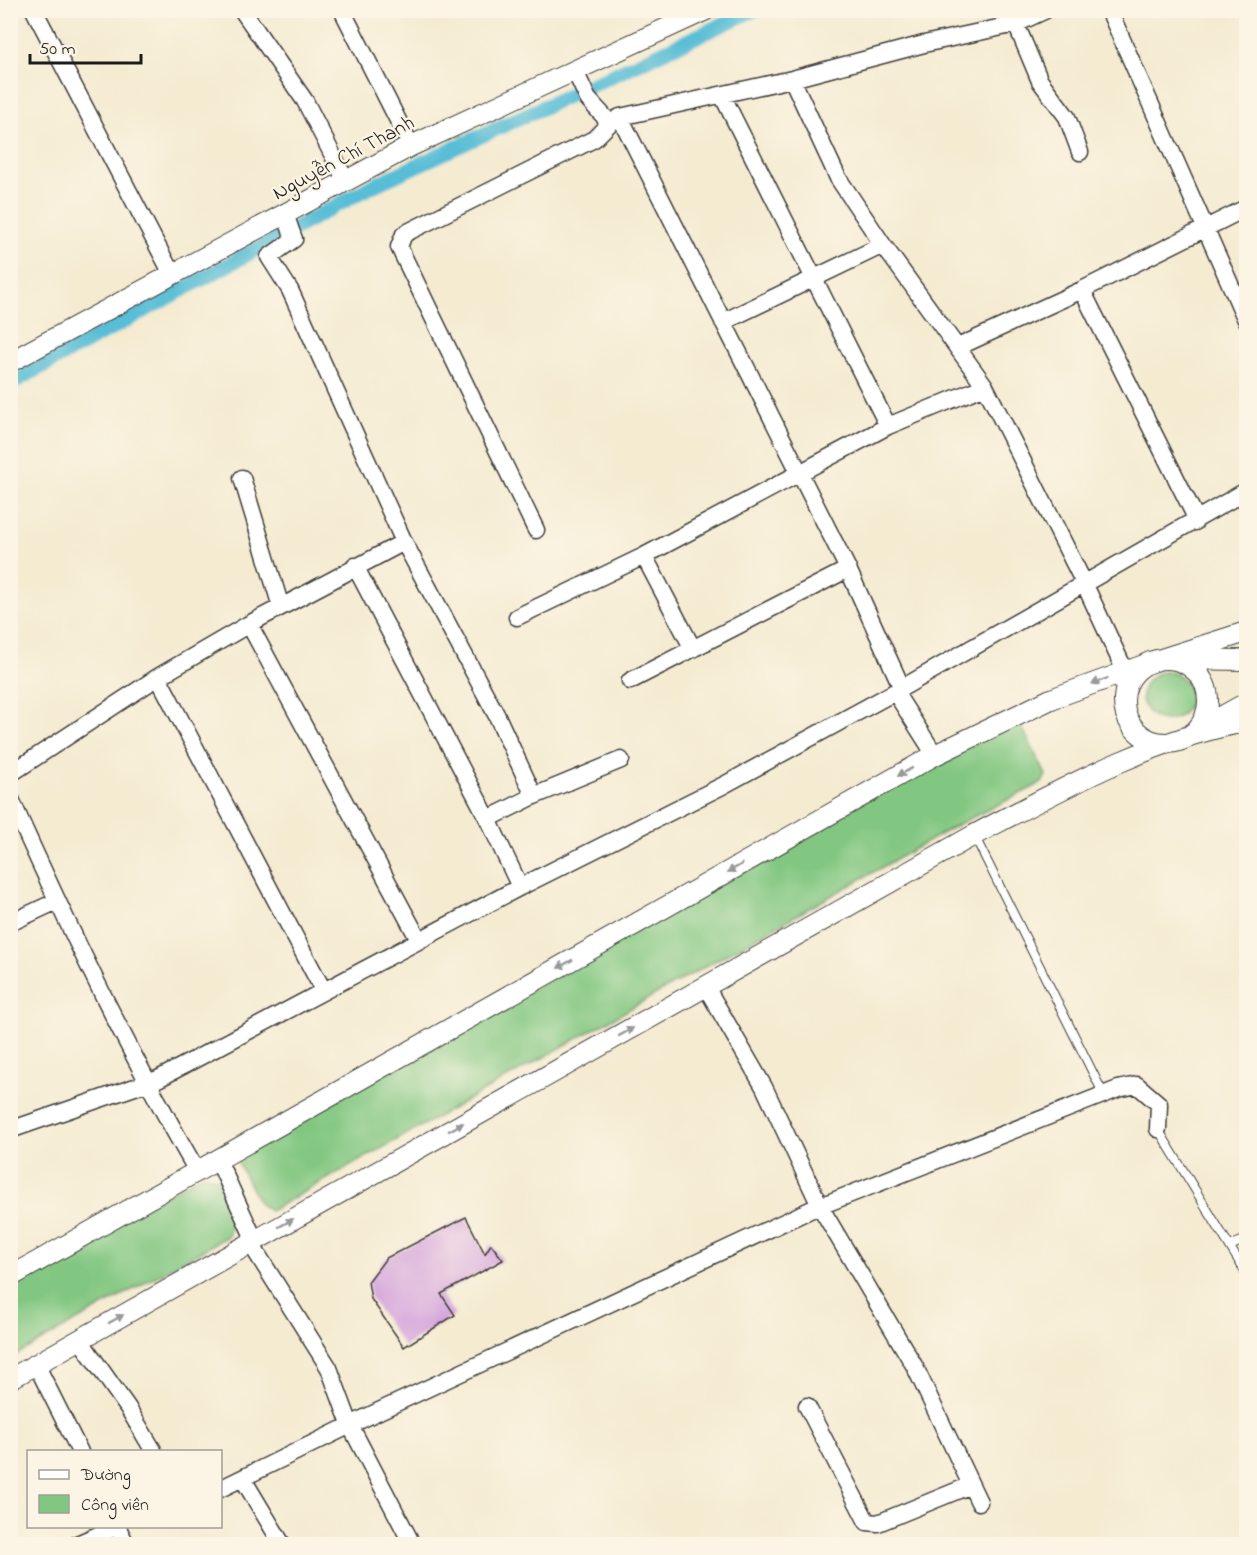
<svg xmlns="http://www.w3.org/2000/svg" width="1257" height="1555" font-family="'Indie Flower',sans-serif">
<style>
.green{fill:#82c781;stroke:#4f724e;stroke-width:1.5}
.lines{fill:none;stroke-linecap:round;stroke-linejoin:round}
.canal{stroke:#58bdd6;stroke-width:15}
.building{fill:#d09bdb}
.service-casing{stroke:#3c3b37;stroke-width:10}
.minor-casing{stroke:#3c3b37;stroke-width:19}
.tertiary-casing{stroke:#3c3b37;stroke-width:22}
.service{stroke:#fff;stroke-width:8}
.minor{stroke:#fff;stroke-width:16}
.tertiary{stroke:#fff;stroke-width:20}
.oneway{fill:#999}
.labels{text-anchor:middle;stroke-width:4.5;stroke-linejoin:round;paint-order:stroke}
.street-label{font-size:21px;fill:#1c1c1c;stroke:#fcf5e5}
</style>
<rect width="100%" height="100%" fill="#fcf5e5"/>
<filter id="ink" filterUnits="userSpaceOnUse"><feTurbulence type="fractalNoise" baseFrequency=".0167" numOctaves="2"/><feDisplacementMap in="SourceGraphic" scale="12" xChannelSelector="R" yChannelSelector="G"/><feConvolveMatrix kernelMatrix="1 2 1 2 8 2 1 2 1" color-interpolation-filters="sRGB"/></filter>
<filter id="wash" filterUnits="userSpaceOnUse"><feTurbulence type="fractalNoise" baseFrequency=".008" numOctaves="4" result="noise"/><feDisplacementMap in="SourceGraphic" scale="24" xChannelSelector="R" yChannelSelector="G"/><feGaussianBlur stdDeviation="1.35" result="paint"/><feColorMatrix in="noise" values="0 0 0 0 0 0 0 0 0 0 0 0 0 0 0 0 0 1.4 0 .05"/><feComposite in="paint" operator="in"/></filter>
<g filter="url(#wash)">
<rect width="100%" height="100%" fill="#f4ebd1"/>
<path class="green" d="M1142 696a24 24 0 1 1 48 0a24 24 0 1 1-48 0Z
M1016,724L1022,727L1046,775L1042,783L959,824L270,1211L259,1203L235,1157L930,764Z
M203,1174L217,1179L235,1216L228,1236L11,1358L10,1282Z"/>
<g class="lines">
<path class="canal" d="M10,384L372,186L754,10"/>
</g>
<g id="blocks">
<path class="building" d="M466,1217L485,1254L491,1244L503,1260L441,1294L455,1315L404,1347L371,1299L368,1282L386,1258Z"/>
</g>
</g>
<g filter="url(#ink)">
<use href="#blocks" fill-opacity="0" stroke="#3c3b37" stroke-width="1.5"/>
<g class="lines">
<g class="service-casing">
<path id="service" d="M974,835L1104,1095
M1158,1129L1246,1273
M1230,1246L1246,1239"/>
</g>
<g class="minor-casing">
<path id="minor" d="M34,10L172,274
M242,10L305,101L346,181
M342,10L411,146
M1109,10L1246,320
M1016,24L1040,81L1067,117L1080,152
M575,71L588,99L610,123L620,117L792,79L924,44L1016,24L1046,10
M792,79L838,178L883,245L985,386L1085,585L1125,671
M722,95L888,426
M620,117L848,569L902,688
M285,214L294,239L269,257L290,290L404,542L497,716L534,796
M1082,290L1193,512L1195,522
M723,322L883,245
M958,347L1082,290L1246,208
M242,478L281,607
M536,530L399,247L404,234L594,139L610,123
M644,556L693,649
M355,566L488,819L520,887
M517,617L644,556L888,426L985,386
M249,624L419,940
M158,677L323,990
M630,681L848,569
M895,692L935,755
M10,774L158,677L249,624L404,542
M10,797C67,925 127,1050 197,1171
M488,819L534,796L621,760
M10,923L57,901
M706,987L764,1087L821,1208L915,1367L979,1502
M10,1130L158,1079L520,887L724,785L902,688L1246,491
M218,1160L255,1241
M251,1244L329,1368L351,1427L412,1544
M80,1340L128,1408L153,1450
M36,1364L80,1452
M807,1406L867,1522L878,1523L971,1485
M243,1479L282,1544
M220,1489L379,1411L810,1210L1118,1089L1137,1085L1159,1104L1158,1129
M117,1526L126,1544
M77,1544L119,1526"/>
</g>
<g class="tertiary-casing">
<path id="tertiary" d="M10,362L411,146L706,10
M1177,659L1246,660
M1124 701a42 42 0 1 1 84 0a42 42 0 1 1-84 0Z
M1210,723L1246,703
M10,1277L935,755L1051,699L1155,661L1246,632
M10,1379L974,835C1060,790 1150,739 1246,722"/>
</g>
<use href="#service" class="service"/>
<use href="#minor" class="minor"/>
<use href="#tertiary" class="tertiary"/>
</g>
<defs><path id="oneway-solid" d="M-6-.8H1V-3.2L6.5 0L1 3.2V.8H-6Z" transform="scale(1.5)"/></defs>
<g class="oneway">
<use href="#oneway-solid" transform="translate(1100 681) rotate(160)"/>
<use href="#oneway-solid" transform="translate(905 772) rotate(151)"/>
<use href="#oneway-solid" transform="translate(735 868) rotate(151)"/>
<use href="#oneway-solid" transform="translate(565 964) rotate(151)"/>
<use href="#oneway-solid" transform="translate(626 1032) rotate(-29)"/>
<use href="#oneway-solid" transform="translate(456 1127) rotate(-29)"/>
<use href="#oneway-solid" transform="translate(286 1223) rotate(-29)"/>
<use href="#oneway-solid" transform="translate(116 1319) rotate(-29)"/>
</g>
</g>
<g class="labels">
<g class="street-label">
<text transform="translate(343 157) rotate(-28)" y="7">Nguyễn Chí Thanh</text>
</g>
</g>
<rect width="1257" height="1555" fill="none" stroke="#fcf5e5" stroke-width="36"/>
<rect x="27" y="1450" width="195" height="78" fill="#fcf5e5" stroke="#a29e95" stroke-width="1.5"/>
<rect x="39" y="1470" width="30" height="9" fill="#ffffff" stroke="#a29e95" stroke-width="1.5"/>
<text x="81" y="1480" font-size="18" fill="#1c1c1c">Đường</text>
<rect x="39" y="1495" width="30" height="18" fill="#82c781" stroke="#a29e95" stroke-width="1.5"/>
<text x="81" y="1510" font-size="18" fill="#1c1c1c">Công viên</text>
<path d="M30 54v9h111v-9" fill="none" stroke="#1c1c1c" stroke-width="3"/>
<text x="39" y="54" font-size="18" fill="#1c1c1c" stroke="#fcf5e5" stroke-width="4.5" paint-order="stroke">50 m</text>
</svg>
